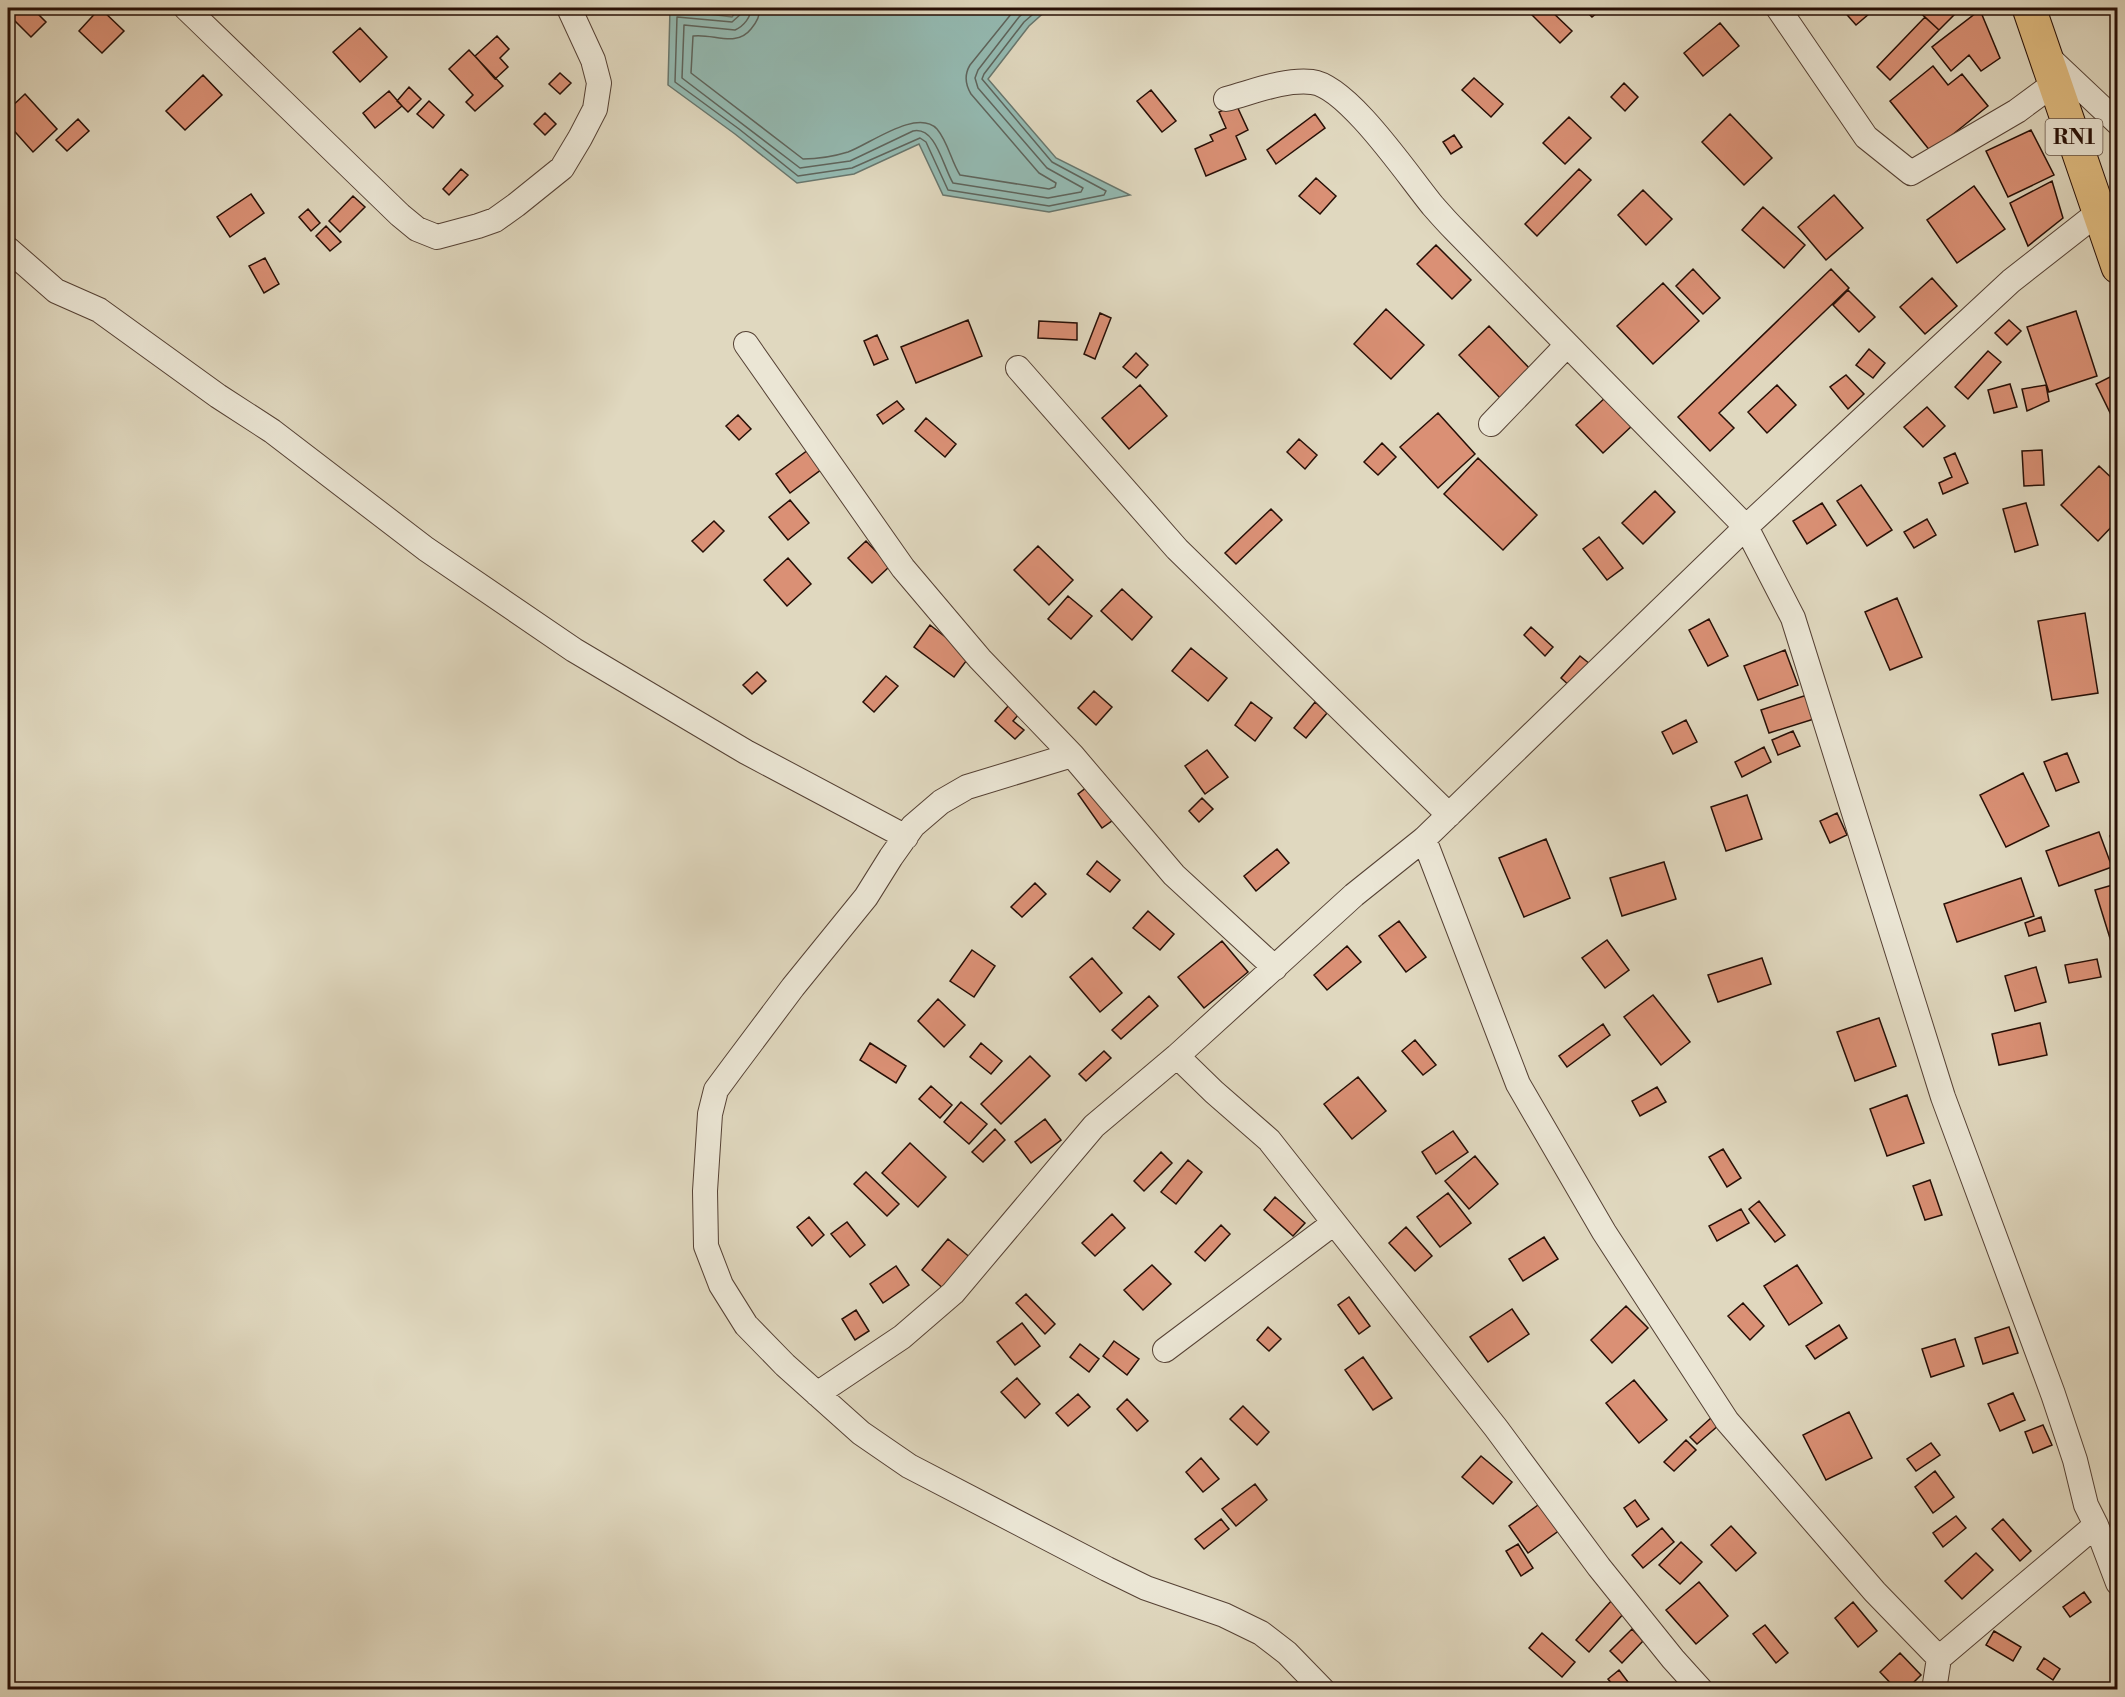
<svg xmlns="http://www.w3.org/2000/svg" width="2125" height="1697" font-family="'Libre Bodoni',serif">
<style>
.water{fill:#94bab2;stroke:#68766d;stroke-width:1.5}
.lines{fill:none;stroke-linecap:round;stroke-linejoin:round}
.shore{stroke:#5e645c;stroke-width:1.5}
.building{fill:#da9075;stroke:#270f06;stroke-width:1.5}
.street-casing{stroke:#554134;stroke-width:26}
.highway-casing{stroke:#270f06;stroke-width:35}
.street{stroke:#ebe6d5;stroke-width:24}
.highway{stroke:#e0bc80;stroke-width:33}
.labels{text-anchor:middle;stroke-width:4.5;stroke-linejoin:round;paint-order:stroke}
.shield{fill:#ebe6d5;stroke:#625044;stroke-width:1.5}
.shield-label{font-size:21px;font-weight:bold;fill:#270f06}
</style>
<rect width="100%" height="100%" fill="#e0d8bf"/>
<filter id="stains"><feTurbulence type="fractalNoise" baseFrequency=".00333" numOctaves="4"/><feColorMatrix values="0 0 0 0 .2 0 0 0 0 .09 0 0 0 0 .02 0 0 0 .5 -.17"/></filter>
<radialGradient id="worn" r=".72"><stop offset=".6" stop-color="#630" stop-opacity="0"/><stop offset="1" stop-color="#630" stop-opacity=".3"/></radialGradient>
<path class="water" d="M739,8H1049L1029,26L988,79L1056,158L1130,195L1049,212L943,195L919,144L854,174L797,183L735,134L668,85L670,9L732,17Z"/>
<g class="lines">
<path class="shore" d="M744,8L742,13L732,22L677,17L675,82L739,129L798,176L852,168L920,138L926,142L948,190L1049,206L1104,195L1106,191L1052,162L982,79L984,74L1024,22L1040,8
M751,8C751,17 744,26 735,30L684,25L682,78L800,168L850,161L913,131C936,126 943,167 953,183L1048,198L1081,192L1083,188L1047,168L978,88L975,78L978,70L1019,17L1029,8
M760,8C760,16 757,22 751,29C736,48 713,33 693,36L691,73L803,159C816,159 835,156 848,152C870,144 917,108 937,129C948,142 951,161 960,175L1049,189L1055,187L1056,183L1039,173L971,94C965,84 964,75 970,65L1016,8"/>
</g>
<path class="building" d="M21,8H32L46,22L31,37L11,17Z
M100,8L124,31L102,53L79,31Z
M1525,8H1548L1572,31L1560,43Z
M1583,8H1603L1592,17Z
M1841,8H1876L1856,25Z
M1915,8H1961L1939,30Z
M1980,10L2000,58L1981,71L1969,55L1951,71L1932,47Z
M1925,17L1939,30L1890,80L1877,67Z
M1720,23L1739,46L1703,76L1684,53Z
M360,28L387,57L360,82L333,52Z
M497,36L509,49L500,58L508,67L495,79L475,56Z
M469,50L503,86L475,111L466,102L473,95L449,69Z
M1933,66L1948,85L1962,74L1988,106L1931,152L1890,101Z
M560,73L571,83L560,94L549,84Z
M203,75L222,95L185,130L166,111Z
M1474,78L1503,104L1491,117L1462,90Z
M1624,83L1638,97L1625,111L1611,97Z
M409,87L421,99L408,112L397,101Z
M1151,90L1176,121L1162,132L1137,101Z
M389,91L402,106L375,128L363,113Z
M25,94L57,129L33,152L8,124V110Z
M429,101L444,115L433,128L417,114Z
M1236,104L1248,130L1236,136L1246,159L1206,176L1195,149L1213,141L1210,135L1226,128L1219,112Z
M545,113L556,124L545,135L534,124Z
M1315,114L1325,128L1276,164L1267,150Z
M1730,114L1772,158L1744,185L1702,142Z
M1569,117L1591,138L1565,164L1543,143Z
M78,119L89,131L67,151L56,140Z
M2031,130L2054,175L2008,197L1986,151Z
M1454,135L1462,147L1451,154L1443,142Z
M461,169L468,175L449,195L443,189Z
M1579,169L1591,180L1537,236L1525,224Z
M1316,178L1336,196L1320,214L1299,196Z
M2052,181L2063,218L2028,246L2010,203Z
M1974,186L2005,229L1957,263L1927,220Z
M1643,190L1672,219L1646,245L1618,215Z
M251,194L264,213L230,237L217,217Z
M1834,195L1863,228L1826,260L1798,227Z
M353,196L365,207L340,232L329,221Z
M1763,207L1805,245L1784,268L1742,230Z
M308,209L320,223L311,231L299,217Z
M326,226L341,242L330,251L316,236Z
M1436,245L1471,280L1452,299L1417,264Z
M265,258L279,284L264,293L249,266Z
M1693,269L1720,298L1703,314L1676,286Z
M1831,269L1849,288L1719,413L1734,428L1710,451L1678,417Z
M1932,278L1957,306L1925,334L1900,307Z
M1663,283L1699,321L1653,364L1617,326Z
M1848,290L1875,317L1859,332L1833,305Z
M1386,309L1424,345L1391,379L1354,344Z
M2076,311L2097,376L2049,392L2027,327Z
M1100,313L1111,318L1095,359L1084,354Z
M968,320L982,356L916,383L901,347Z
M2009,320L2021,331L2007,345L1995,333Z
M1039,321L1077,323V340L1038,338Z
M1489,326L1532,371L1502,400L1459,355Z
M877,335L888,359L874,365L864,341Z
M1869,349L1885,363L1873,378L1856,365Z
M1988,351L2001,362L1968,399L1955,387Z
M1136,353L1148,365L1136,378L1123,367Z
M2118,373V429L2096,384Z
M1846,375L1864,394L1848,409L1830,387Z
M2010,384L2017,407L1994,413L1988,390Z
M1140,385L1167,416L1129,449L1102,418Z
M1777,385L1796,405L1767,433L1748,412Z
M2046,385L2049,401L2027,411L2022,389Z
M1607,396L1634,424L1603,453L1576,425Z
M897,401L904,409L883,424L877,415Z
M1927,407L1945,426L1923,447L1904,427Z
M1438,413L1475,454L1438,488L1400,447Z
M738,415L751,429L739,440L726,426Z
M926,418L956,444L945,457L915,431Z
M1299,439L1317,455L1305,469L1287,452Z
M1382,443L1396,457L1378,475L1364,462Z
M808,450L822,469L790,493L776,474Z
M2042,450L2044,485L2024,486L2022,451Z
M1955,453L1968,483L1943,494L1939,483L1952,477L1944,458Z
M1478,458L1537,515L1503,550L1444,494Z
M2099,466L2118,484V520L2098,541L2061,505Z
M1861,485L1892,530L1867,546L1837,501Z
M1655,491L1675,512L1643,544L1622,523Z
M790,500L809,523L788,540L769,517Z
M1822,503L1836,525L1807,544L1793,521Z
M2026,503L2038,545L2015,552L2003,509Z
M1271,509L1282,520L1236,564L1225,553Z
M1927,519L1936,535L1914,548L1904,532Z
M714,521L724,531L703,552L692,541Z
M1599,537L1623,568L1607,580L1583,549Z
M866,541L890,566L872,583L848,558Z
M1038,546L1073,580L1049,605L1014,570Z
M788,558L811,584L787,606L764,580Z
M1122,589L1152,617L1132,640L1101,611Z
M1068,596L1092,616L1071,639L1048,619Z
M1897,598L1922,657L1890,670L1865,612Z
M2085,613L2098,693L2052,700L2038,621Z
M1709,619L1728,656L1708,666L1689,630Z
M930,625L970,656L954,677L914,647Z
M1531,627L1553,647L1545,656L1524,635Z
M1191,648L1227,678L1208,701L1172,671Z
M1785,650L1798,685L1758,700L1744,666Z
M1580,656L1590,664L1571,687L1561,678Z
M757,672L766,681L752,694L743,685Z
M886,676L898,686L874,712L863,702Z
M1094,691L1112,707L1096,725L1078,708Z
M1807,695L1814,719L1769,733L1761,710Z
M1251,702L1272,718L1255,741L1235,725Z
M1315,702L1327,713L1306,738L1294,728Z
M1009,705L1019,714L1013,721L1024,730L1015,739L995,721Z
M1686,720L1697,742L1673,754L1662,732Z
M1793,731L1800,746L1778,755L1772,740Z
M1764,747L1771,762L1742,777L1735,762Z
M1207,750L1228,777L1205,794L1185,766Z
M2067,753L2079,782L2056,791L2044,762Z
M2023,773L2049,826L2006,847L1980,795Z
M1091,784L1116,818L1102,828L1078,794Z
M1747,795L1762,839L1726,851L1711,807Z
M1202,798L1213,809L1199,822L1189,811Z
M1837,813L1847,835L1830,843L1820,821Z
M2099,832L2112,867L2059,886L2046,851Z
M2118,833V857L2110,836Z
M1546,839L1570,898L1524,917L1499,858Z
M1277,849L1289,863L1256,891L1244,876Z
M1097,861L1120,880L1110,892L1087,874Z
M1664,862L1676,899L1622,916L1610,878Z
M2021,878L2034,916L1957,942L1944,904Z
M1035,883L1046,894L1022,917L1011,907Z
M2116,884L2118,946L2113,948L2095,890Z
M1148,911L1174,934L1160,950L1133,928Z
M2041,917L2045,931L2029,936L2025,923Z
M1399,921L1426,957L1406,972L1379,936Z
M1607,940L1629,970L1605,988L1582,958Z
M1222,941L1248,972L1204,1008L1178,977Z
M1347,946L1361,962L1327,990L1314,975Z
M972,950L995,966L974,997L950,981Z
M1092,958L1122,993L1100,1012L1070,977Z
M1762,958L1771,984L1718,1002L1708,975Z
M2097,959L2101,977L2069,983L2065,965Z
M2036,967L2046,1002L2015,1011L2005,976Z
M1653,995L1690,1042L1661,1065L1624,1017Z
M1149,996L1158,1006L1121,1039L1112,1030Z
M938,999L965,1025L944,1047L918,1021Z
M1879,1018L1896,1066L1855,1081L1837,1032Z
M2040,1023L2047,1055L1999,1065L1992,1034Z
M1603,1024L1610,1035L1567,1067L1559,1056Z
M1415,1040L1436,1065L1423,1075L1402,1051Z
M870,1043L906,1066L896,1083L860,1060Z
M981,1043L1002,1061L991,1074L970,1057Z
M1104,1051L1111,1058L1086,1081L1079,1074Z
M1030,1056L1050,1076L1001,1124L981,1104Z
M1358,1077L1386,1111L1352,1139L1324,1104Z
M931,1086L952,1105L940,1118L919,1099Z
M1657,1087L1666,1102L1640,1116L1632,1101Z
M1907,1095L1924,1143L1887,1156L1870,1109Z
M961,1102L987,1124L969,1144L944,1122Z
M1045,1119L1061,1140L1031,1163L1015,1142Z
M995,1129L1005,1140L983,1162L972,1152Z
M1453,1131L1468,1152L1436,1174L1422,1152Z
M910,1143L946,1177L918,1207L882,1173Z
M1723,1149L1741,1178L1727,1187L1709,1157Z
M1161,1152L1172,1163L1144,1191L1134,1181Z
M1475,1156L1498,1184L1469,1209L1445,1181Z
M1188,1160L1202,1172L1176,1204L1161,1192Z
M866,1172L899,1204L887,1216L854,1184Z
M1930,1180L1942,1215L1925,1220L1913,1186Z
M1448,1193L1471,1223L1440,1247L1417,1217Z
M1275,1197L1305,1223L1293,1236L1264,1210Z
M1759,1201L1785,1235L1775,1242L1749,1209Z
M1741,1209L1749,1223L1717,1241L1709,1226Z
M1112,1214L1125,1228L1095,1256L1082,1243Z
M809,1217L824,1235L812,1246L797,1227Z
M847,1222L865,1245L850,1257L831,1234Z
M1221,1225L1230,1234L1205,1261L1195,1252Z
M1406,1227L1432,1256L1415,1271L1389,1243Z
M1544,1237L1558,1259L1523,1281L1509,1259Z
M948,1239L972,1259L945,1290L922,1270Z
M1152,1265L1171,1284L1143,1310L1124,1290Z
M1797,1265L1822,1303L1789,1325L1764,1286Z
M896,1266L909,1285L883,1303L870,1284Z
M1026,1294L1055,1324L1045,1334L1016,1303Z
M1349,1297L1370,1326L1359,1334L1338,1305Z
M1743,1303L1764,1326L1750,1340L1728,1316Z
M1626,1306L1648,1328L1612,1363L1591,1340Z
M1512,1309L1529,1334L1488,1362L1470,1337Z
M856,1310L869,1331L855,1340L842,1319Z
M1022,1323L1040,1346L1015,1365L997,1342Z
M1839,1325L1847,1338L1815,1359L1806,1346Z
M1268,1327L1281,1339L1269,1351L1257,1340Z
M2009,1327L2018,1353L1983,1364L1975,1338Z
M1955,1339L1964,1366L1931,1377L1922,1349Z
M1114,1341L1139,1359L1127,1375L1103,1356Z
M1080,1344L1099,1359L1089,1372L1070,1357Z
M1363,1357L1392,1398L1373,1410L1345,1370Z
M1017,1378L1040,1404L1025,1418L1001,1392Z
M1634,1380L1667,1420L1639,1443L1606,1403Z
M2013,1393L2025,1420L2000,1431L1988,1404Z
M1078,1394L1090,1407L1068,1426L1056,1413Z
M1127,1399L1148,1421L1137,1431L1117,1409Z
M1243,1406L1269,1432L1257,1445L1230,1419Z
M1849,1412L1872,1458L1826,1480L1803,1435Z
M1712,1417L1719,1425L1697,1444L1690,1437Z
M2043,1425L2052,1445L2033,1453L2025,1432Z
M1686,1440L1696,1450L1674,1471L1664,1462Z
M1931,1443L1940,1455L1916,1471L1907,1459Z
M1481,1456L1512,1482L1493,1504L1462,1477Z
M1201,1458L1219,1479L1203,1492L1186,1472Z
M1935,1471L1954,1497L1933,1513L1915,1487Z
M1255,1484L1267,1500L1236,1526L1222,1509Z
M1545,1500L1564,1527L1528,1553L1509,1526Z
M1635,1500L1649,1519L1637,1527L1624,1508Z
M1956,1516L1966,1528L1943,1547L1933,1533Z
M1221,1519L1229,1529L1204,1549L1195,1539Z
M2003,1519L2031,1551L2020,1561L1992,1529Z
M1731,1526L1756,1553L1736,1571L1711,1545Z
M1662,1528L1674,1542L1643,1568L1632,1555Z
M1681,1542L1702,1562L1680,1584L1659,1565Z
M1518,1544L1533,1568L1521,1576L1506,1551Z
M1976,1553L1993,1570L1962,1599L1945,1581Z
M1699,1582L1728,1616L1696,1644L1666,1610Z
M2084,1592L2091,1602L2070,1617L2063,1607Z
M1612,1600L1625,1612L1589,1652L1576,1640Z
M1853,1602L1877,1631L1858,1647L1835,1618Z
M1765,1625L1788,1653L1776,1663L1753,1634Z
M1632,1629L1643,1641L1622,1663L1610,1651Z
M1994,1631L2021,1647L2013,1661L1986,1645Z
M1542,1633L1575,1662L1562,1677L1529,1648Z
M1900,1653L1921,1675L1906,1690H1897L1880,1672Z
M2044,1658L2060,1669L2053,1680L2037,1669Z
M1619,1670L1634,1690H1617L1608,1679Z"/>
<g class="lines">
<g class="street-casing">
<path id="street" d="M186,8L400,215L417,229L437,237L478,226L495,220L516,205L562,168L580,138L595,109L599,83L593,60L569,8
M1778,8L1866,137L1911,173L2017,111L2055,83
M2047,56L2118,123
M1226,99C1253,92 1284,79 1312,82C1348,86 1409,177 1433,206C1440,214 1447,222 1455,230L1746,527L1793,618L1943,1097L2053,1394L2075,1460L2086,1505L2096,1525L2118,1583
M8,249L56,291L99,310L218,396L272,431L426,549L574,650L746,752L906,837
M746,344L903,568L980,659L1072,755L1174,875L1275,968
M1018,368L1177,549L1449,815
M1491,424L1567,345
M1072,755L967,787L941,802L913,826L891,857L866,897L793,987L733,1067L716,1090L710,1114L705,1191L706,1246L721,1285L746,1325L785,1365L861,1433L909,1466L1107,1569L1146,1588L1224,1615L1261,1633L1287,1653L1323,1690
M1424,839L1518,1084L1604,1232L1727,1421L1875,1592L1939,1658
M1177,1056L1214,1092L1269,1140L1496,1428L1599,1567L1673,1659L1701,1690
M1165,1350L1334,1223
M817,1394L902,1337L953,1293L1094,1126L1177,1056L1354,895L1424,839L1746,527L2011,281L2099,212
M1934,1690L1939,1658L2096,1525"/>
</g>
<g class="highway-casing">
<path id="highway" d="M2029,8L2118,267"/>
</g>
<use href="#street" class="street"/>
<use href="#highway" class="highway"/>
</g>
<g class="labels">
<rect class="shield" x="2045.5" y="119" width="57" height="36" rx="4.5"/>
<g class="shield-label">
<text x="2074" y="144">RN1</text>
</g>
</g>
<rect width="2125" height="1697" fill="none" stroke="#e0d8bf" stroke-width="30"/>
<rect x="9" y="9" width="2107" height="1679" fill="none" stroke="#270f06" stroke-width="3"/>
<rect x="15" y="15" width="2095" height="1667" fill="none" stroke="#270f06" stroke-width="1.5"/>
<rect width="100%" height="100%" filter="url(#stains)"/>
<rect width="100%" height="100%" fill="url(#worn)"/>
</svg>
